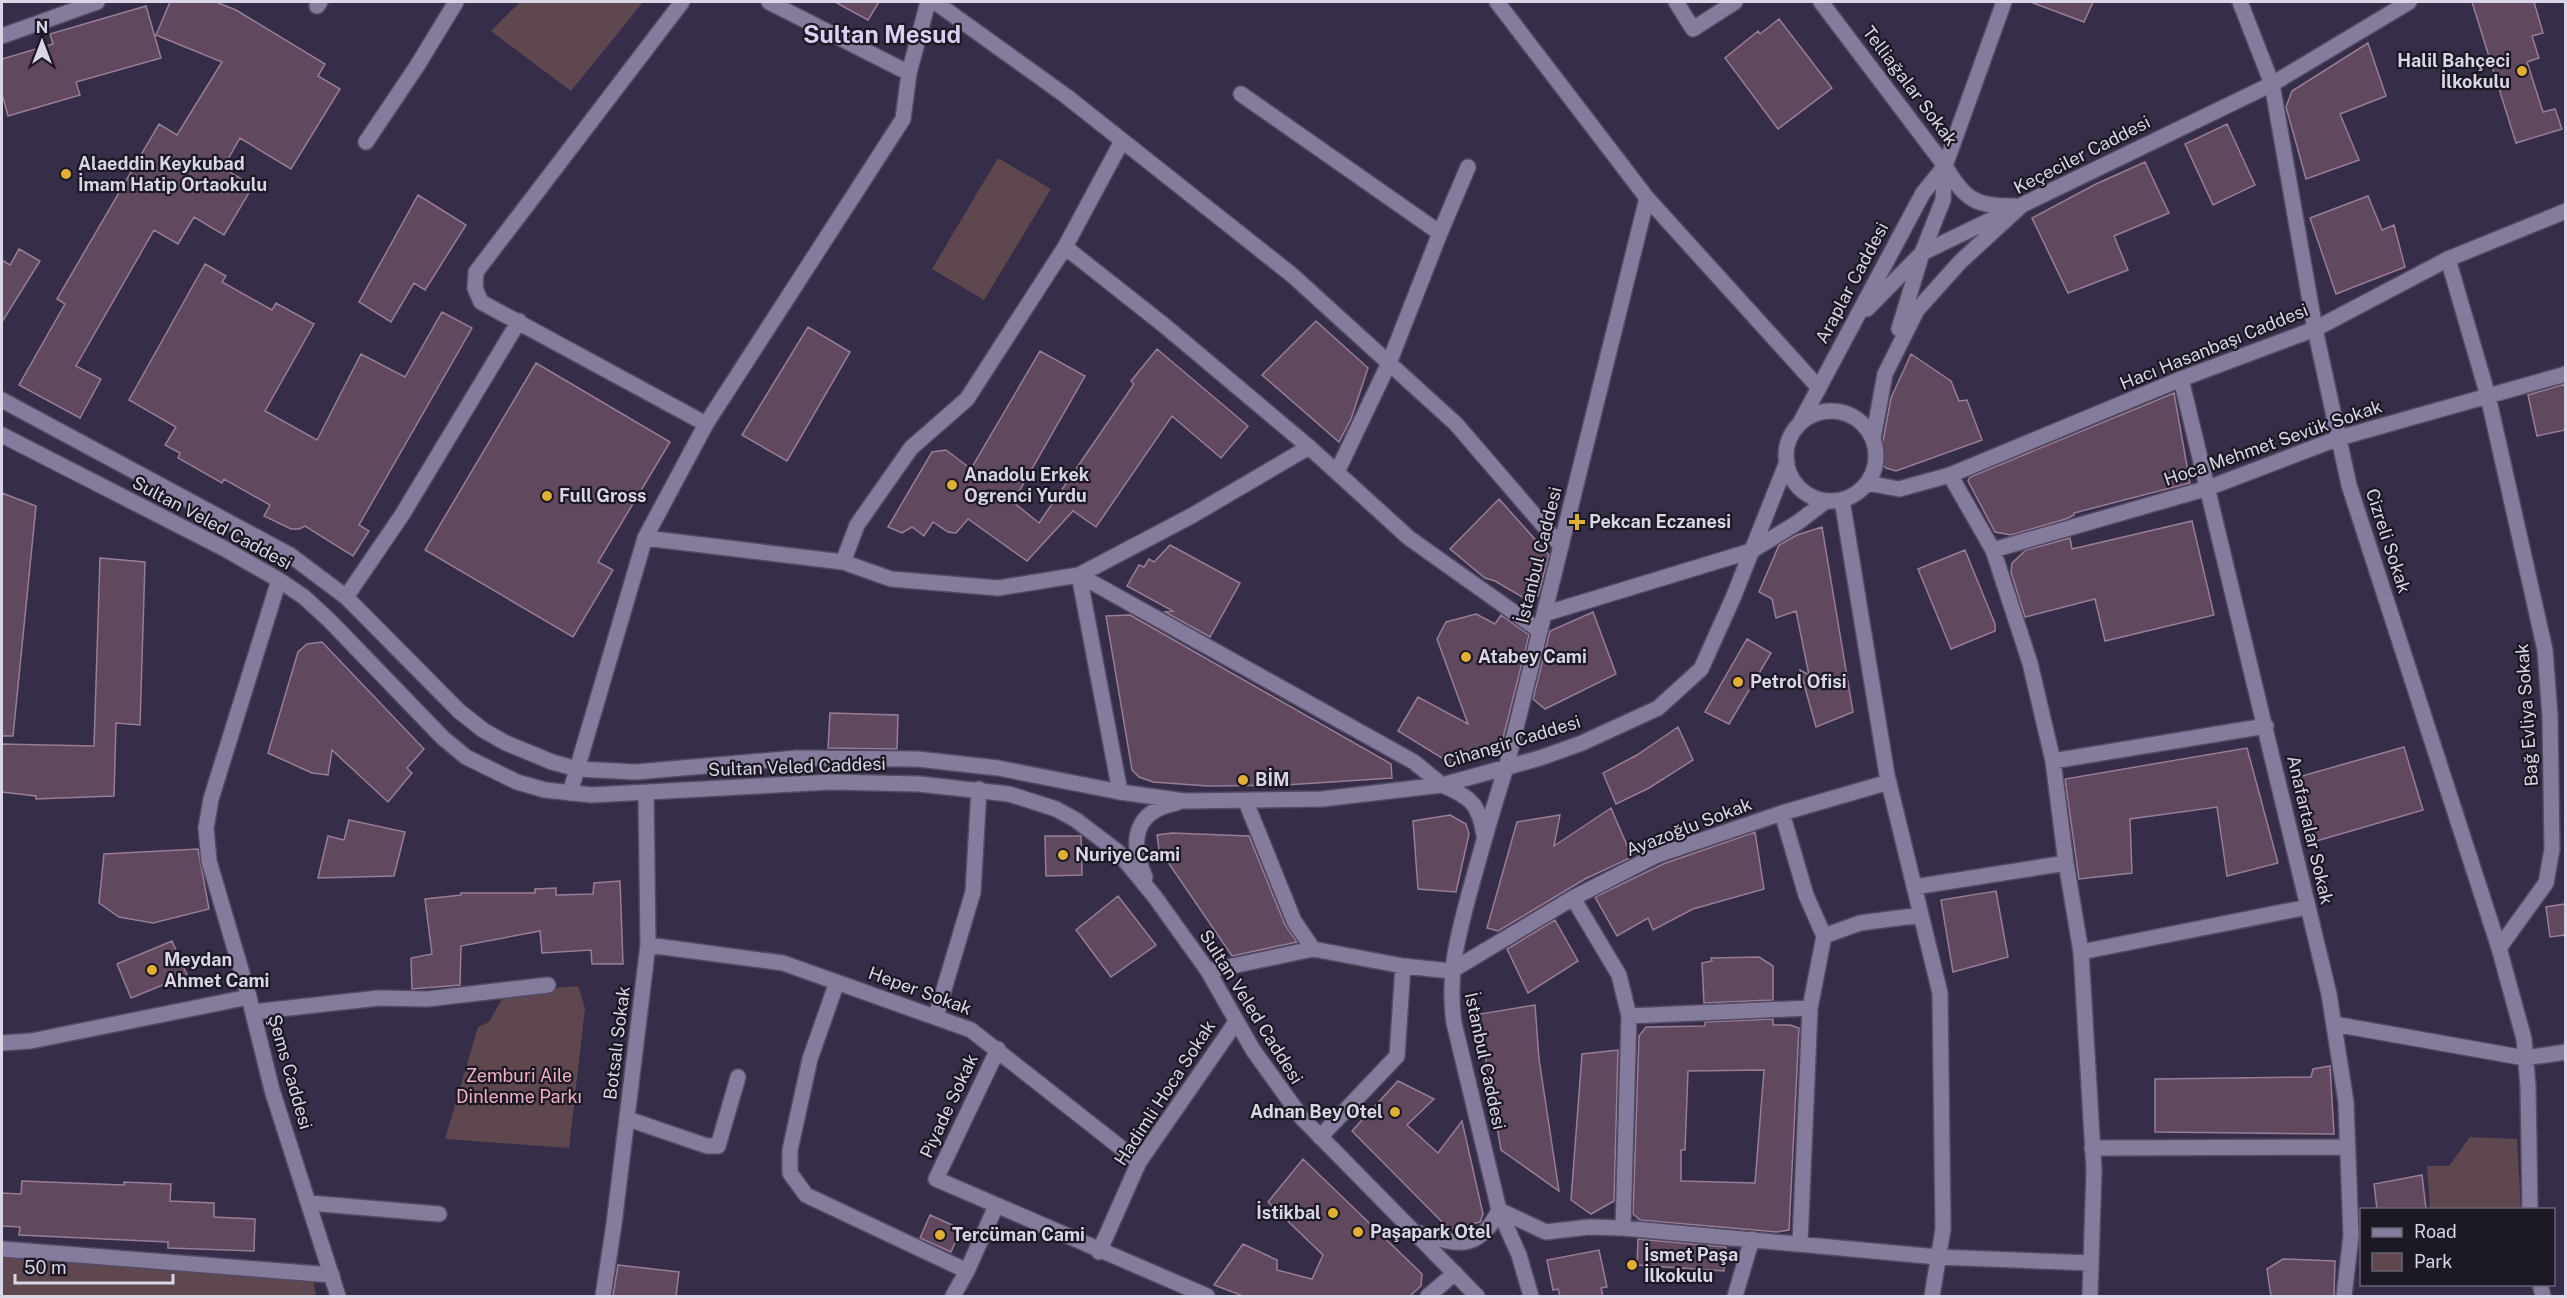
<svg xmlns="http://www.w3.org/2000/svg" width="2567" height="1298" font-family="'Public Sans',sans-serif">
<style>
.green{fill:#5e474f}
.building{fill:#60485f;stroke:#987d97;stroke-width:1.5;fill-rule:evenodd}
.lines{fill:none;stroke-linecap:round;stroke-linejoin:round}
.street-casing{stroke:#524a62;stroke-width:18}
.secondary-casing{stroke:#524a62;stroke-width:18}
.street{stroke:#857b9c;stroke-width:15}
.secondary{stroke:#857b9c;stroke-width:15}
.poi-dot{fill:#e1af34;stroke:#1c1824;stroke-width:2}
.labels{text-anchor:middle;stroke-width:4.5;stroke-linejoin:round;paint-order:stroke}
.poi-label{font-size:18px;font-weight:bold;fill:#dad5e7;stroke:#1c1824;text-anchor:start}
.street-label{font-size:18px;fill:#dad5e7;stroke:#1c1824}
.park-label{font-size:18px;fill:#f0b0c6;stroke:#1c1824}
.district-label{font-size:24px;font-weight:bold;fill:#dad0f4;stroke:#1c1824}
</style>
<rect width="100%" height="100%" fill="#362d48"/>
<path class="green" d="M520,2H643L571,91L491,31Z
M998,158L1051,189L984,300L932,269Z
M578,986L585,1008L569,1148L445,1139L478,1027L489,1022L506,992Z
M2470,1137L2517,1139L2521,1209H2430L2427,1166H2449Z
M2,1252L313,1280L316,1296H2Z"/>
<path class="building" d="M170,2H216L236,10L325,64L318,76L340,89L291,169L240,138L223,168L253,186L224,235L194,217L178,244L154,230L76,366L101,379L80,418L19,385L65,304L57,299L159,124L177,135L222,62L156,35Z
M835,2H879L868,20Z
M2033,2H2093L2084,22L2033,3Z
M2472,2H2534L2543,33L2532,36L2539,58L2527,62L2543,112L2555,109L2562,129L2516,143Z
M146,6L161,58L76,82L80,95L8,116L2,94V59L53,44L50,34Z
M1779,19L1832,88L1778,129L1725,58L1758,31L1760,34Z
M2368,43L2386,96L2340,114L2359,160L2306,179L2286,107L2292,91Z
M2227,124L2255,185L2213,205L2185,144Z
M2145,162L2169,213L2114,236L2128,270L2068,293L2032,218L2096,184Z
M418,195L466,225L425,290L414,283L391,322L359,302Z
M2368,196L2382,230L2394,225L2405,267L2336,294L2310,218Z
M19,249L40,261L2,322V260L10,265Z
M205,264L226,276L222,282L272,310L276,303L314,324L265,411L317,440L361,354L405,377L442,312L472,328L359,525L369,531L353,556L305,526L299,529H291L264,516L270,505L224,479L222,483L178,458L180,453L165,445L176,427L129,400Z
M1316,321L1368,368L1351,419L1339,442L1262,375Z
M808,327L850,352L787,461L742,435Z
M1157,349L1248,426L1221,458L1172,416L1096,527L1073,511L1027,561L968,519L956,533L948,532L933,522L924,536L912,527L902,533L888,527L932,452L946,450L971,469L1040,351L1085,376L1013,502L1039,523L1134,384L1131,381Z
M1911,354L1951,381L1959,401L1967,400L1982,440L1896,471L1886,468L1880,462L1878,447L1883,441L1891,398Z
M536,363L670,442L598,562L613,570L573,637L425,550Z
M2565,384V430L2537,436L2528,395Z
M2174,393L2190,483L2074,513V515L2066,519L2011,535L1995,532L1968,481L1970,477Z
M2,493L36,506L13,736H2Z
M1499,499L1549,555L1538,596L1524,598L1495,581L1485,578L1450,549Z
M2192,521L2214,615L2105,641L2095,599L2025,617L2011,572L2012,563L2026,550L2070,538L2072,549Z
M1822,527L1853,712L1816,727L1800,670L1809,675L1796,611L1776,618L1772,599L1759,592L1779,545L1797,535Z
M1170,545L1240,583L1210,637L1165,612L1173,611L1127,586L1139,565L1144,567L1149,559L1154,562Z
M1965,550L1995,624V631L1951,649L1918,569Z
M100,558L145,562L140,725L116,723L114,796L36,799V796L2,792V744L94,746Z
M1593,612L1616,674L1545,709L1533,699L1550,631Z
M1476,614L1495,624L1501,615L1529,635L1500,750L1455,766L1398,731L1418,697L1468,724L1437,639L1446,622Z
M1130,615L1391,764L1392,778L1285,785L1208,786L1153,782L1139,777L1132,770L1106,616Z
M1747,639L1771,653L1729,724L1705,712Z
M322,642L424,749L407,768L412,773L388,802L332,750L328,775L312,773L268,753L298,652L307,644Z
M830,713L898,715L897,749L828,748Z
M1678,727L1693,760L1649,788L1616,804L1603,773L1637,755Z
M2404,747L2423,810L2313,842L2295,778Z
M2247,748L2278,863L2227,876L2217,807L2130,819L2132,873L2079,879L2065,779Z
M1611,808L1632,857L1585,879L1498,931L1487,928L1517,822L1560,815L1554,846Z
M1450,815L1466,824L1469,834L1456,892L1418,889L1413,821Z
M349,820L405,832L394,876L318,878L328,836L344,840Z
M1755,832L1764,889L1693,909L1653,930L1648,918L1617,936L1595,897L1663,864Z
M1172,833L1249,836L1285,925L1297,942L1232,956L1159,849L1157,835Z
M1045,836H1081L1082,875L1046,876Z
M198,849L209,909L153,923L119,917L99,903L104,854Z
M620,881L623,964H592L591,950L542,953L540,931L461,946L460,985L412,989L411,958L432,954L425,899L461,895V893H535V889L556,888V895L593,894L594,883Z
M1996,891L2008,957L1953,972L1941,900Z
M1118,896L1156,945L1111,977L1076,930Z
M2565,904V935L2550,937L2546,907Z
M1555,920L1578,961L1528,993L1507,949Z
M172,941L187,975L131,998L117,964Z
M1759,957L1773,966V1000L1704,1003L1702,963L1712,961L1711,958Z
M1535,1005L1539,1059L1559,1191L1501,1150L1487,1068L1480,1014Z
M1773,1019V1025H1790L1799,1028L1789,1230L1777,1232L1640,1220L1633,1214L1639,1036L1646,1027L1705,1026V1022ZM1764,1070L1755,1183L1681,1181V1150H1685L1688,1071Z
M1618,1050L1614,1201L1591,1214L1571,1200L1582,1054Z
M2330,1066L2334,1134L2155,1132V1079L2311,1077L2313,1069Z
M1398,1081L1434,1099L1407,1125L1438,1153L1462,1121L1483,1214L1480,1222L1449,1229L1352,1131Z
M1303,1159L1422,1274L1421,1286L1410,1296H1243L1214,1285L1243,1244L1277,1260V1270L1312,1279L1323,1255L1268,1202Z
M2422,1175L2426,1209H2377L2374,1184Z
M22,1181L124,1185V1182L171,1184L170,1201L214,1203V1217L255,1219L254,1251L168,1248V1242L19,1235L20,1227L2,1226V1193L21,1194Z
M930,1215L961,1229L951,1252L920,1238Z
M1638,1239L1726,1247L1724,1271L1637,1265Z
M1599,1250L1607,1287L1601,1288L1603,1296H1560L1558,1289L1553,1290L1547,1260Z
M2283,1259L2335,1261L2334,1296H2271L2267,1269Z
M618,1265L679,1272L676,1296H613Z"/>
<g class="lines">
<g class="street-casing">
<path id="street" d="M682,2L476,272L475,288L481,302L706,424
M769,2L909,73
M935,2L1066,96L1292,275L1456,424L1561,546
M1676,2L1693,29L1735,2
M1821,2L1945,166
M2240,2L2272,84L2315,329L2349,485L2499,948L2524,1039L2528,1086L2530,1210
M317,6L320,2
M1241,94L1440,233L1389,363L1337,472
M366,142L417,66L456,2
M1647,198L1819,388
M1440,233L1468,167
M1065,247L1165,326L1309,447
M2448,259L2488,396L2545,650L2550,716L2552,849L2546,883L2499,948
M2181,379L2329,994L2346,1102L2351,1236L2344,1296
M1950,475L1993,550L2030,663L2053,761L2066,863L2081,952L2094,1170L2090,1296
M1842,500L1887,775L1940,993L1943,1229L1932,1296
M645,538L843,562L857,525L911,448L967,399L1065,247L1122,141
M1993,550L2208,488L2339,438L2566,374
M843,562L891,579L998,588L1079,575L1193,515L1309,447L1409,538L1540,631
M346,597L402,515L519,321
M1544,614L1751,551
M2053,761L2266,726
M1120,792L1079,575L1414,762L1442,785
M570,793L645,538L706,424L903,119L909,73L928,2
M1246,802L1294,921L1313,949L1403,966L1451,971L1573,898L1655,856L1782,813L1889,782
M1782,813L1806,895L1824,936L1810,1008L1800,1243
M1914,887L2066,863
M1573,898L1619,975L1629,1016L1623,1228
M1824,936L1860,923L1921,915
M648,945L783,963L971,1030L1139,1162
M2081,952L2308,907
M1208,971L1313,949
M837,982L810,1059L790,1150V1173L806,1195L967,1271
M253,1012L379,998L427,999L548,985
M936,1016L973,892L979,789
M1629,1016L1810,1008
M2334,1024L2525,1058L2566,1052
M2,1043L31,1041L249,997
M998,1049L936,1179L1207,1296
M628,1119L707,1146H718L738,1077
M1320,1137L1397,1056L1403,966
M2092,1148L2348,1147
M309,1203L439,1214
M1499,1210L1546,1232L1589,1227L1623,1228L1938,1257L2091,1263
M2,1249L332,1275
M1099,1252L1139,1162L1236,1022
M2540,1284L2543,1296
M603,1296L614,1224L648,945L646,793
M953,1296L967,1271L996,1206
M1428,1296L1455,1273
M1735,1296L1752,1239"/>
</g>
<g class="secondary-casing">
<path id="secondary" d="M1497,2L1647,198L1506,768C1493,808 1482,847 1471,887C1458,935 1447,973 1454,1023L1499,1210L1519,1255L1531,1296
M2,36L97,2
M1945,166C1964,199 1976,207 2014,206
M1867,309L1922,253L2005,213
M1899,329L1922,253L1943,200L1945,166L2004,2
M2,400L290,555L346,597L459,711L483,730L506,743L552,762L577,769L636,772L797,758L917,759L998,768L1120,792L1185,801L1322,799L1442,785L1540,758L1582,743L1658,708L1701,669L1733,598L1787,462
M1786 456a45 45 0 1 1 90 0a45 45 0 1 1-90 0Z
M1800,423L1923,193L1945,166
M2,435L225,549L279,580L304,597L330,621L443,738L466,757L517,782L545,790L592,795L831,782L919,784L1009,794L1056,809L1076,820L1118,852L1155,897L1208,971L1253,1050L1302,1118L1477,1296
M1873,439L1885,374L1917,310L1960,262L2022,205L2272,84L2409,2
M1867,483L1899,489L1950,475L2181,379L2315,329L2448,259L2566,211
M1751,551L1797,523L1826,501
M279,580L211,799L206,828L209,861L249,997L272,1090L338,1296
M1442,785C1471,797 1479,804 1484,835
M1145,877C1129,841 1134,811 1177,803
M1418,1233C1457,1245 1479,1252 1499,1210"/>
</g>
<use href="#street" class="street"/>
<use href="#secondary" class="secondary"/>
</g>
<g class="poi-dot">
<circle cx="2522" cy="71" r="6"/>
<circle cx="66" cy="174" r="6"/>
<circle cx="952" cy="485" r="6"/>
<circle cx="547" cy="496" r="6"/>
<path d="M1574 513h6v6h6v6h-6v6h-6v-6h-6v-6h6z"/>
<circle cx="1466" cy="657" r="6"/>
<circle cx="1738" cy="682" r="6"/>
<circle cx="1243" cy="780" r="6"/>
<circle cx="1063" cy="855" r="6"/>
<circle cx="152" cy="970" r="6"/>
<circle cx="1395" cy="1112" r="6"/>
<circle cx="1333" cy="1213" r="6"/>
<circle cx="1358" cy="1232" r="6"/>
<circle cx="940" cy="1235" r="6"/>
<circle cx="1632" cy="1265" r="6"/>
</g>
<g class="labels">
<g class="poi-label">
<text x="2510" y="67" text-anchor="end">Halil Bahçeci<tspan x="2510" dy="21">İlkokulu</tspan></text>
<text x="78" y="170">Alaeddin Keykubad<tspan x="78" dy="21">İmam Hatip Ortaokulu</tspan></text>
<text x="964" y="481">Anadolu Erkek<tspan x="964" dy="21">Ogrenci Yurdu</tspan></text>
<text x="559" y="502">Full Gross</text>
<text x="1589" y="528">Pekcan Eczanesi</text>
<text x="1478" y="663">Atabey Cami</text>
<text x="1750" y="688">Petrol Ofisi</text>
<text x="1255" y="786">BİM</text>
<text x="1075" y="861">Nuriye Cami</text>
<text x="164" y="966">Meydan<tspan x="164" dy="21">Ahmet Cami</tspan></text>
<text x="1383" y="1118" text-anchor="end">Adnan Bey Otel</text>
<text x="1321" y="1219" text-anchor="end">İstikbal</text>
<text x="1370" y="1238">Paşapark Otel</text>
<text x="952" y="1241">Tercüman Cami</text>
<text x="1644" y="1261">İsmet Paşa<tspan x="1644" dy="21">İlkokulu</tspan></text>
</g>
<g class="street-label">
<text transform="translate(1910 86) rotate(53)" y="6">Telliağalar Sokak</text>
<text transform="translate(2082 155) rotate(-27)" y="6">Keçeciler Caddesi</text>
<text transform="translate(1852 283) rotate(-62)" y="6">Araplar Caddesi</text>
<text transform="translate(2214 347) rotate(-22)" y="6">Hacı Hasanbaşı Caddesi</text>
<text transform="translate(2273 443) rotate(-19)" y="6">Hoca Mehmet Sevük Sokak</text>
<text transform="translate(212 523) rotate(28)" y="6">Sultan Veled Caddesi</text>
<text transform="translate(2388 541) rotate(72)" y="6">Cizreli Sokak</text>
<text transform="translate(1539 555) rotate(-76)" y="6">İstanbul Caddesi</text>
<text transform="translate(2527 715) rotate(-94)" y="6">Bağ Evliya Sokak</text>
<text transform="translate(1512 742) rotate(-17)" y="6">Cihangir Caddesi</text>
<text transform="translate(797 767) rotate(-2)" y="6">Sultan Veled Caddesi</text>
<text transform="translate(1689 827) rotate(-21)" y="6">Ayazoğlu Sokak</text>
<text transform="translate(2310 830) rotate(77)" y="6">Anafartalar Sokak</text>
<text transform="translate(920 991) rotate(20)" y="6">Heper Sokak</text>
<text transform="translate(1251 1007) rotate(58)" y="6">Sultan Veled Caddesi</text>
<text transform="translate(617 1043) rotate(-83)" y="6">Botsalı Sokak</text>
<text transform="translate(1485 1061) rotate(78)" y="6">İstanbul Caddesi</text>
<text transform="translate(290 1072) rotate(74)" y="6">Şems Caddesi</text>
<text transform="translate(1165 1093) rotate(-57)" y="6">Hadimli Hoca Sokak</text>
<text transform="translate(949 1106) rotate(-65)" y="6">Piyade Sokak</text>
</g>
<g class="park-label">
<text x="519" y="1082">Zemburi Aile<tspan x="519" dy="21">Dinlenme Parkı</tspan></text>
</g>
<g class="district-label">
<text x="882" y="43">Sultan Mesud</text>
</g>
</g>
<rect width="2567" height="1298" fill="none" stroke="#dad5e7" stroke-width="6"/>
<rect x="2360" y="1208" width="195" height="78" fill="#1c1824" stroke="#686472" stroke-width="1.5"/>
<rect x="2372" y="1228" width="30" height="9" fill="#857b9c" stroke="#686472" stroke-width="1.5"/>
<text x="2414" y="1238" font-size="18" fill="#dad5e7">Road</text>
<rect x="2372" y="1253" width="30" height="18" fill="#5e474f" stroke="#686472" stroke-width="1.5"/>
<text x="2414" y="1268" font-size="18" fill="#dad5e7">Park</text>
<g transform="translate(42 42)" stroke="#1c1824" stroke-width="4.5" paint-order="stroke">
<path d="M0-4.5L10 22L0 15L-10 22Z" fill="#dad5e7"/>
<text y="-9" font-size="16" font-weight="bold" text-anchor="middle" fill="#dad5e7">N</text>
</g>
<path d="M15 1274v9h158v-9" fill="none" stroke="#dad5e7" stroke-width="3"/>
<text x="24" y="1274" font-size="18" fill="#dad5e7" stroke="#1c1824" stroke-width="4.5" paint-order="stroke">50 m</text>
</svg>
